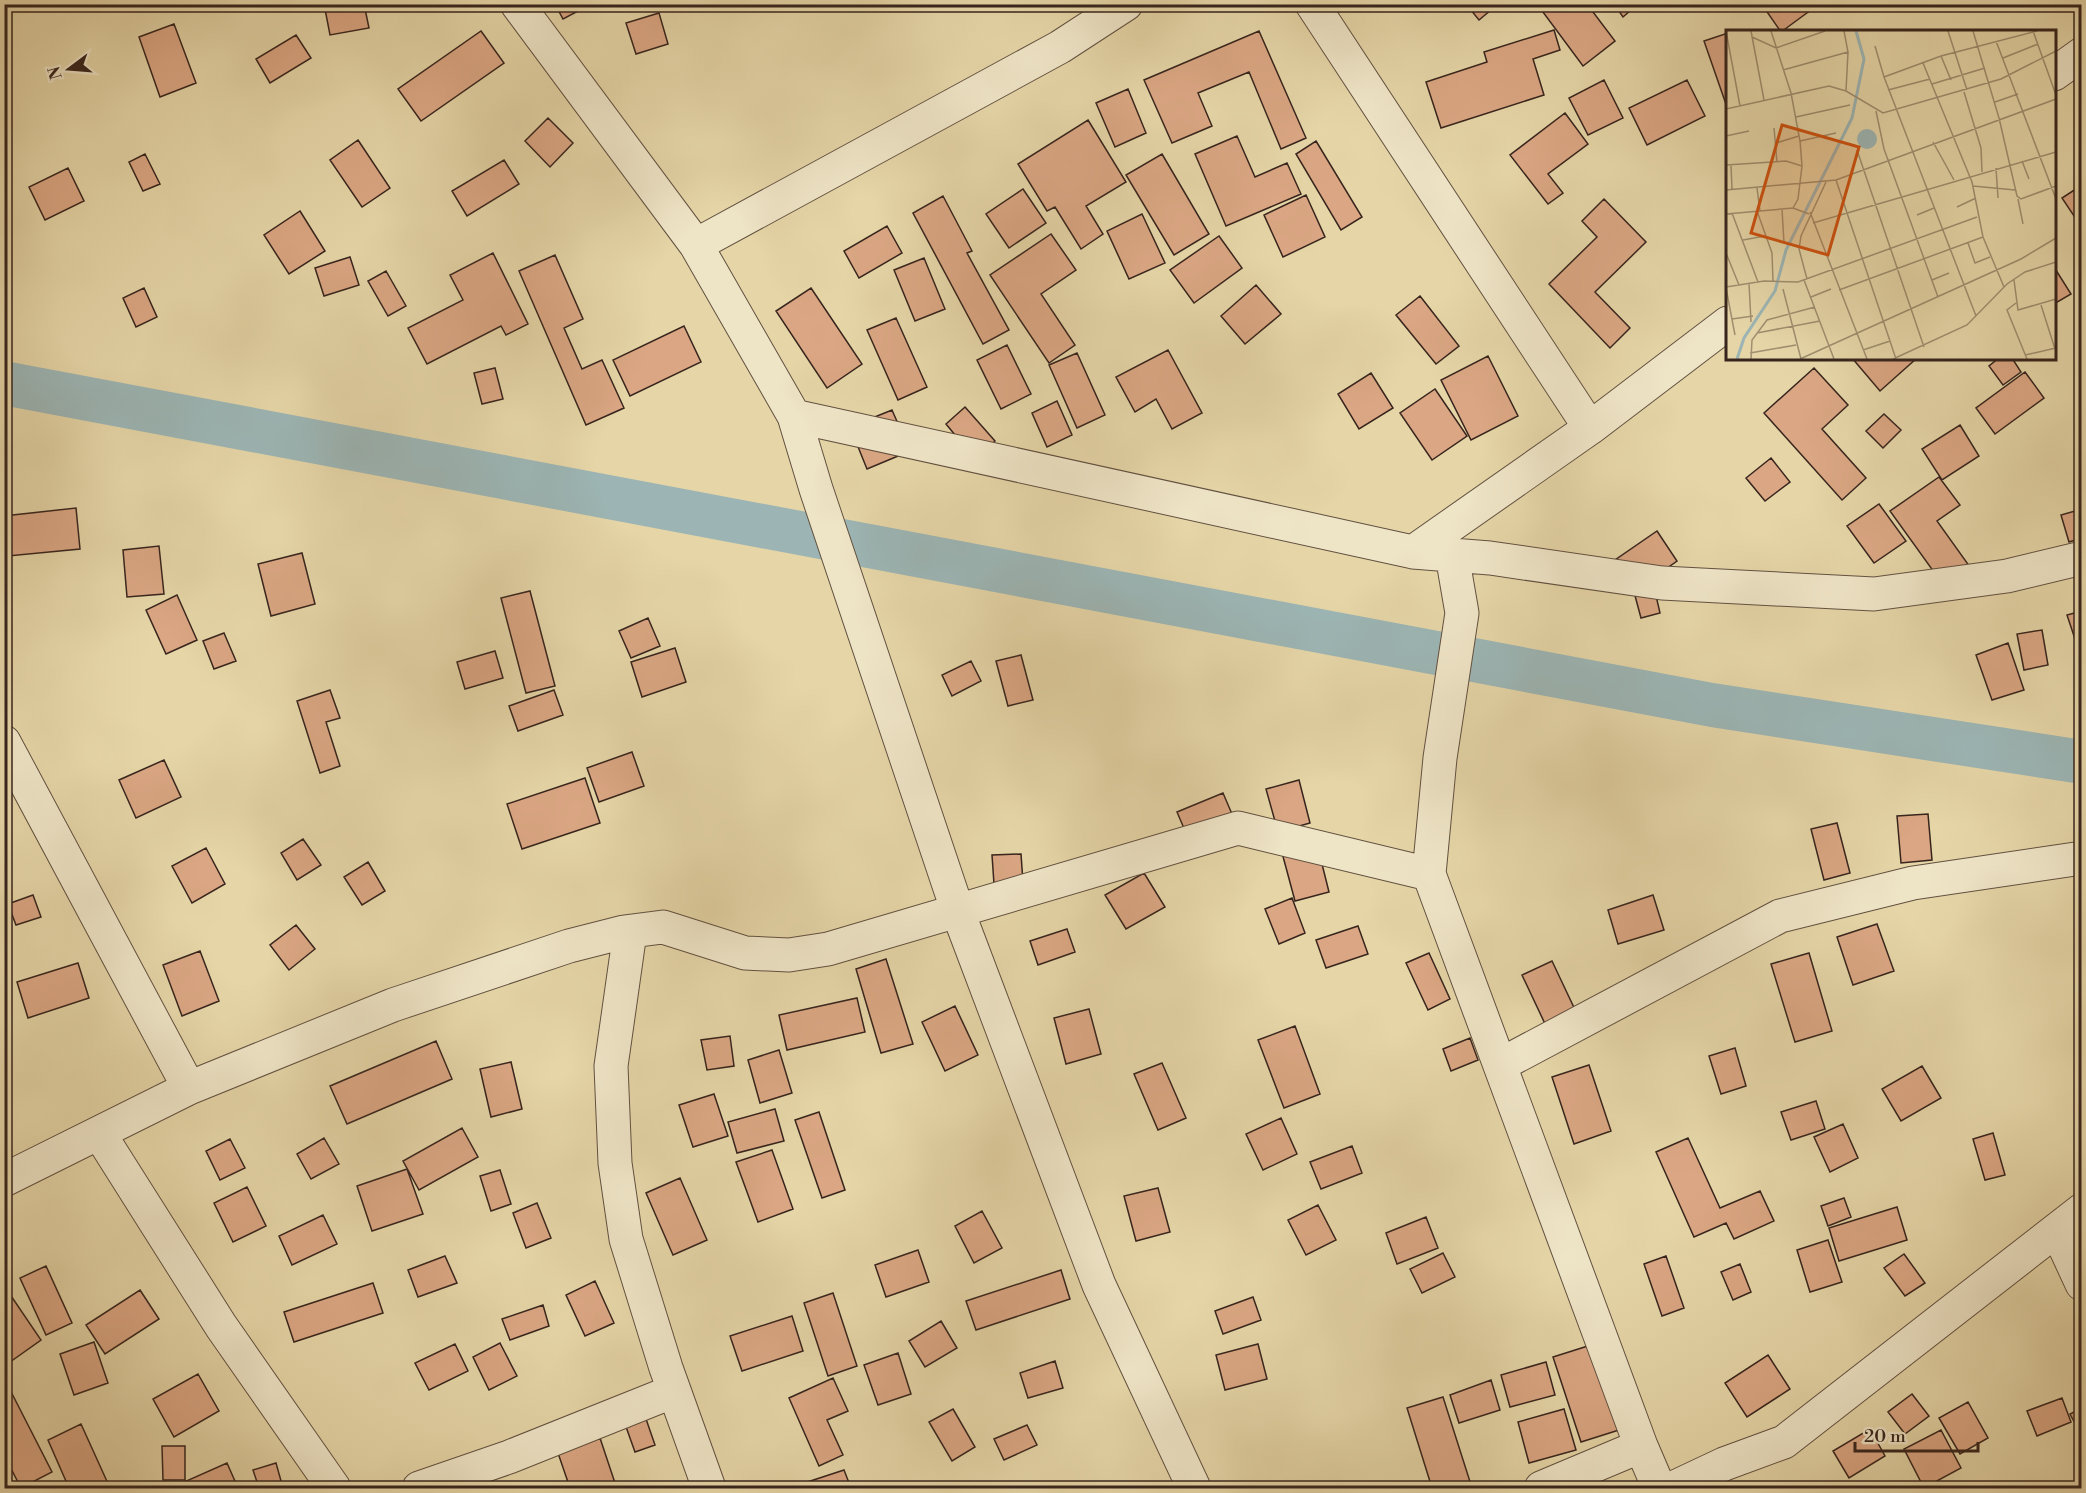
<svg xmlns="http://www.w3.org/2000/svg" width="2086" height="1493" font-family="'Libre Bodoni',serif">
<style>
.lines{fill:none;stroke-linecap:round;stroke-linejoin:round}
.canal{stroke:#9cb5b4;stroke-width:44}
.building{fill:#daa683;stroke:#37251d;stroke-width:1.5}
.street-casing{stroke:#625140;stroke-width:35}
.street{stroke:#eee4c6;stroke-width:33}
.inset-river{fill:none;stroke:#9cb5b4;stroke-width:3}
.inset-road{fill:none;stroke:#9f8f70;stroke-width:1.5}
.view{fill:#cd510f;fill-opacity:0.15;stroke:#cd510f;stroke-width:3}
.inset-edge{fill:none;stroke:#37251d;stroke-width:3}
</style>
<rect width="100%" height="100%" fill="#e5d5a7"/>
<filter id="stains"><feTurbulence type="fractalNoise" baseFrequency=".00333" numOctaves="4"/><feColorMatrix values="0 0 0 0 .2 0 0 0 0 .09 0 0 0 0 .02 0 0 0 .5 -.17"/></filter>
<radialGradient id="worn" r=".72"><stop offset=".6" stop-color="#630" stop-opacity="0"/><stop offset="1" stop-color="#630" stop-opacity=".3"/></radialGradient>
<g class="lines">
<path class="canal" d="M4,383L1712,705L2082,762"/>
</g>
<path class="building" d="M324,4H364L369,28L330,35Z
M555,4H582L584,8L563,19Z
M1466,4H1498L1479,20Z
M1537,4H1587L1615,41L1583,66Z
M1614,4H1638L1623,17Z
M1765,4H1819L1781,32L1763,6Z
M659,13L668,44L636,54L626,23Z
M174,24L196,83L160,97L139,37Z
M1554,30L1560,50L1533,59L1544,95L1441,128L1426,82L1487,62L1484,52Z
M481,31L504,63L421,121L398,89Z
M1259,31L1306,138L1281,149L1249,72L1198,93L1212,126L1172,143L1144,80Z
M1728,33V110L1704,41Z
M296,35L311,58L270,83L256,59Z
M1604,80L1623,118L1588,135L1569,98Z
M1687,80L1705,116L1647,145L1629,108Z
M1128,89L1146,133L1115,147L1096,103Z
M1565,113L1588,144L1548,174L1563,193L1548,204L1510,155Z
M548,118L573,143L550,167L525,141Z
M1088,120L1126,182L1086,206L1103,234L1081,249L1055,207L1047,211L1018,164Z
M1237,136L1255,177L1287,163L1301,194L1226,226L1195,154Z
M358,140L390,188L362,207L330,160Z
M1316,141L1362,217L1341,230L1296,154Z
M145,154L160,184L143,191L129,162Z
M1162,154L1209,234L1174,255L1126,175Z
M504,160L519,184L467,216L452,191Z
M68,168L84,201L45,220L29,187Z
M2082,185V219L2078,222L2062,198Z
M1023,189L1046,223L1009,248L986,214Z
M1306,195L1325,237L1283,257L1264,215Z
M943,196L972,251L967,253L1009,330L983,344L913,213Z
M1604,199L1646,242L1595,292L1630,328L1610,348L1549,284L1597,237L1582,221Z
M300,211L325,251L289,274L264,235Z
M1142,214L1165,263L1129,279L1107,231Z
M887,226L902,253L859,278L844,251Z
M1051,234L1076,270L1041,294L1075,345L1049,363L990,275Z
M1219,236L1242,268L1194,303L1170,270Z
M493,253L528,324L506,335L501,326L427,364L408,328L463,300L450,275Z
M555,255L583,319L564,328L582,369L602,360L624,408L586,425L519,271Z
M350,257L359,285L324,296L315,268Z
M924,258L945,309L915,321L894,270Z
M2054,267L2071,294L2054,304Z
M386,271L406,306L388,316L368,281Z
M1256,285L1281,314L1245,344L1221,316Z
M144,288L157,317L136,327L123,298Z
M811,288L862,364L827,388L776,311Z
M1420,296L1459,346L1436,364L1396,315Z
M896,318L927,387L898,400L867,330Z
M684,326L701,362L630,396L613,360Z
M1007,345L1031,394L1001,409L977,360Z
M1168,350L1202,413L1172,429L1156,399L1135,412L1116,377Z
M1077,353L1105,415L1077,428L1049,365Z
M1488,356L1518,416L1471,440L1441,380Z
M1852,358H1917L1880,391Z
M1999,358H2012L2021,372L2003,385L1989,366Z
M495,368L503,399L482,404L474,373Z
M1814,368L1848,405L1822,429L1866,478L1842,500L1764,413Z
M2025,372L2044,398L1995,434L1976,408Z
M1371,373L1393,408L1359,429L1338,394Z
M1435,389L1467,436L1432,460L1400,413Z
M1057,401L1072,435L1047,447L1032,413Z
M965,407L995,441L975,459L946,424Z
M892,410L910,451L867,469L850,427Z
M1884,414L1901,430L1883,448L1866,431Z
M1960,425L1979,456L1942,480L1922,449Z
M1771,458L1790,482L1765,501L1746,478Z
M1939,477L1960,505L1937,521L1970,567L1944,586L1890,511Z
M1879,504L1906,541L1874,563L1847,526Z
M76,508L80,549L8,556L4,516Z
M2082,509V538L2069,542L2061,515Z
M1657,531L1677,561L1636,590L1615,560Z
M159,546L164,594L127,597L123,550Z
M302,553L315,604L271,616L258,564Z
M1654,587L1660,613L1641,618L1634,592Z
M530,591L555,686L526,693L501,598Z
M177,595L197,640L166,654L146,610Z
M2082,611V660L2067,615Z
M648,618L660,646L631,658L619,631Z
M2042,630L2048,665L2024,670L2017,634Z
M224,633L236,661L214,669L203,641Z
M2008,643L2024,690L1992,700L1976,655Z
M675,648L686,682L642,697L631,662Z
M495,651L503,678L465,689L457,662Z
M1021,655L1033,700L1008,706L996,661Z
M971,661L981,681L952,696L942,675Z
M330,690L340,718L326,722L340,766L320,773L297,701Z
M554,690L563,715L518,731L509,706Z
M632,752L644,786L599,802L587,768Z
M164,760L181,797L136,818L119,780Z
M585,778L600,823L522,849L507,804Z
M1299,780L1310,823L1278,832L1266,789Z
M1223,793L1232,814L1186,833L1177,812Z
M1928,814L1932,860L1901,863L1897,816Z
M1837,823L1850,873L1824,880L1811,829Z
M303,839L321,865L297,880L281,853Z
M1316,840L1329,892L1295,901L1281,849Z
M206,848L225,884L192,903L172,866Z
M1021,854L1023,882L994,884L992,855Z
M368,862L385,891L362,905L344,877Z
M1144,873L1165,907L1126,929L1105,895Z
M33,895L41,917L16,925L8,904Z
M1653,895L1664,930L1618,944L1608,910Z
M1292,898L1305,933L1279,944L1265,909Z
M1877,924L1894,971L1853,985L1837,937Z
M296,925L315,949L289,970L270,945Z
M1358,926L1368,954L1326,968L1316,940Z
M1067,929L1075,952L1038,965L1030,941Z
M200,951L219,1001L182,1016L163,965Z
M1429,953L1450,999L1428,1010L1406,963Z
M1809,953L1832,1031L1795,1042L1771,964Z
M886,959L913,1044L881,1053L856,969Z
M1552,961L1577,1014L1547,1028L1522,975Z
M78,963L89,998L28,1018L17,982Z
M857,998L865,1032L787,1050L779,1015Z
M955,1006L978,1055L945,1071L922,1022Z
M1089,1009L1101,1054L1066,1064L1054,1018Z
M1295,1026L1320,1094L1284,1108L1258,1040Z
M730,1036L734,1066L707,1070L701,1040Z
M1470,1038L1478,1060L1451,1071L1443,1049Z
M436,1041L452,1079L347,1124L330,1086Z
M1735,1048L1746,1086L1721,1094L1709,1056Z
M779,1050L792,1093L760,1103L748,1060Z
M511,1062L522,1109L491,1117L480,1069Z
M1162,1063L1186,1118L1158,1130L1134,1074Z
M1589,1065L1611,1131L1574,1144L1552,1077Z
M1922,1066L1941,1098L1901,1121L1882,1089Z
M714,1094L728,1136L693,1147L679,1105Z
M1816,1101L1825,1129L1791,1140L1781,1112Z
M775,1109L784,1141L737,1153L728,1122Z
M819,1112L845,1190L822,1198L795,1120Z
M1281,1118L1297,1154L1263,1170L1246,1134Z
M1843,1124L1858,1158L1830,1172L1814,1137Z
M462,1128L478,1157L419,1190L403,1161Z
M1993,1133L2005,1175L1985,1180L1973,1139Z
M324,1138L339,1164L311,1179L297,1154Z
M1688,1138L1720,1208L1760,1191L1774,1221L1734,1239L1726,1223L1694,1237L1656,1152Z
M230,1139L245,1168L220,1180L206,1151Z
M1352,1146L1362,1173L1321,1189L1310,1162Z
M772,1150L793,1209L758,1222L736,1162Z
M407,1169L423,1214L372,1231L357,1186Z
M500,1170L511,1204L491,1211L480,1176Z
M680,1178L707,1240L673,1255L646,1193Z
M247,1187L266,1226L233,1242L214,1203Z
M1158,1188L1170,1232L1136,1241L1124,1196Z
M1844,1198L1851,1217L1828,1226L1821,1206Z
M537,1203L551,1238L526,1248L513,1213Z
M1318,1205L1336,1240L1306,1255L1288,1220Z
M1897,1207L1907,1240L1839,1261L1829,1228Z
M982,1211L1002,1248L974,1263L955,1226Z
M323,1215L337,1244L292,1265L279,1236Z
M1426,1217L1438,1248L1397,1264L1386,1233Z
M1828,1240L1842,1282L1810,1292L1797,1250Z
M918,1250L929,1282L886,1297L875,1265Z
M1443,1253L1455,1277L1422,1293L1410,1269Z
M1904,1254L1925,1283L1905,1296L1884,1268Z
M445,1256L457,1283L418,1297L408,1270Z
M1666,1256L1684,1308L1662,1316L1644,1264Z
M1740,1264L1751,1292L1733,1300L1721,1272Z
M46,1266L72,1323L46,1335L20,1278Z
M1061,1270L1070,1299L976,1330L966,1301Z
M595,1281L614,1323L585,1336L566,1295Z
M373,1283L383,1313L294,1342L284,1312Z
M5,1287L41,1340L10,1362L4,1354Z
M140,1290L159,1319L105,1354L86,1325Z
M833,1293L857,1366L828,1376L804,1303Z
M1253,1297L1261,1320L1223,1334L1215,1311Z
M543,1305L549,1326L510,1340L502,1319Z
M792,1316L803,1351L742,1371L730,1336Z
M941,1321L957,1348L925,1367L909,1341Z
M94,1342L108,1383L74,1395L60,1354Z
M500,1343L517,1376L489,1390L473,1357Z
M455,1344L468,1371L429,1390L415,1363Z
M1258,1344L1267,1379L1225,1390L1216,1355Z
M1591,1345L1619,1430L1581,1442L1553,1357Z
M898,1353L911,1394L878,1405L864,1365Z
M1768,1355L1790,1389L1747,1417L1725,1383Z
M1055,1361L1063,1388L1028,1398L1020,1373Z
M1546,1362L1555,1395L1510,1407L1501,1375Z
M198,1374L219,1411L174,1437L153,1399Z
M4,1378L52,1472L21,1488L4,1455Z
M833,1378L848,1411L827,1420L843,1455L819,1466L789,1398Z
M1491,1380L1500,1410L1459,1423L1450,1395Z
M1912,1394L1929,1416L1905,1434L1888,1412Z
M1443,1397L1472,1488H1432L1407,1408Z
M2062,1398L2071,1422L2037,1436L2027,1411Z
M1968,1402L1988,1438L1960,1454L1939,1418Z
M2082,1408V1436L2070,1414Z
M953,1409L975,1447L952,1461L929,1422Z
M1564,1409L1576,1450L1529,1463L1518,1422Z
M645,1416L655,1445L635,1452L625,1424Z
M81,1424L110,1488H69L48,1440Z
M1027,1425L1037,1445L1004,1460L994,1439Z
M1870,1429L1885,1456L1849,1478L1833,1451Z
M1941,1430L1961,1468L1924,1488L1904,1449Z
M600,1438L616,1486L609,1488H570L558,1453Z
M162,1446H185V1480H163Z
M227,1463L238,1488H187L184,1482Z
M276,1463L283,1488H259L253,1470Z
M844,1470L851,1488H789Z"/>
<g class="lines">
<g class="street-casing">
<path id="street" d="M517,4L696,245L794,416L816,489L958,912L1099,1285L1194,1488
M1312,4L1590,428
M2054,74L2082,54
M696,245L1060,47L1126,4
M794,416L1413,552L1490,558L1662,583L1874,594L2007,576L2082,558
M1413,552L1590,428L1728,323
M1452,555L1462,613L1440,758L1429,874L1641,1446L1659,1488
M4,742L189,1088
M630,932L611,1066L615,1163L626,1239L666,1368L709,1488
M1500,1065L1780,916L1913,883L2082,858
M99,1133L221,1326L334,1488
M4,1180L189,1088L393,1005L569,946L624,932L663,927L745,953L789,955L828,949L1238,828L1429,874
M2057,1230L2082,1284
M419,1488L509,1457L674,1391
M1541,1488L1641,1446
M1673,1488L1724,1464L1784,1442L2082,1210"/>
</g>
<use href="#street" class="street"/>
</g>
<g transform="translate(1726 30)">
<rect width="330" height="330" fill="#e5d5a7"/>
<path d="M131 109a10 10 0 1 1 20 0a10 10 0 1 1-20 0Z" fill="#9cb5b4"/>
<path class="inset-river" d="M11,329L18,308L49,261L60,220L126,88L138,29L130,1"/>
<path class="inset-road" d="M0,1L14,76M25,1L38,70M45,1L65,63L74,111L76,136L72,169L67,178M118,1L122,22L120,61M222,1L241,60M247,1L273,88L291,166L295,169L330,156M307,1L330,65M26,7L50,18L99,1M270,11L330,169M149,16L158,47M215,26L225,50M277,28L312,14M197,33L246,152L257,207L278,257M57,40L122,22M206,54L259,38M162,60L204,49M238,62L255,118L256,142M269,72L292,64M0,79L103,56L120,61L157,83L275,49L330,21M150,81L158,119L212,267M70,87L124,75M48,98L51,132M0,106L23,101M74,111L110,103M207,112L228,150M50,113L73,106M132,123L198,317M296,131L303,149M0,135L60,131L76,136M5,135L6,159M270,138L272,168M110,150L170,329M247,156L289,160M31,158L34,181M0,160L110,150L330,69M292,169L297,194M231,177L250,168M56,179L58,213M31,181L46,223L47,251M84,182L141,329M6,183L32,252M0,184L67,178L83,184M191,185L208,178M87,193L330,122M17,210L39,206M242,213L249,233L264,227M0,223L13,255M81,249L73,219L75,206L100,152M78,250L108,329M206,250L223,243M288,250L292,280L330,269M23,253L25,292M0,257L38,251L72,252L251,187M0,258L9,305M57,259L75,329M113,260L257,207M85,267L105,259M290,273L281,280L301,329M315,275L329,319M250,286L158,47L215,26L311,1M6,289L27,286M31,303L94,291M137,320L164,311M24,323L70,315M299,325L330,318M25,329L26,310L41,290L89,277M74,329L295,229L330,208M167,329L241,295L281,254L299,242L330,232"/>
<path class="view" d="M56,95L133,117L102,225L25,203Z"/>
<rect width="330" height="330" class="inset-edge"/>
</g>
<rect width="2086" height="1493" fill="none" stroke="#e5d5a7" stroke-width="24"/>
<rect x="6" y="6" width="2074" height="1481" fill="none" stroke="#37251d" stroke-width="3"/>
<rect x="12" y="12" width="2062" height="1469" fill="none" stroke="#37251d" stroke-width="1.5"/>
<g transform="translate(69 69) rotate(254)" stroke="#eee4c6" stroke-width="4.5" paint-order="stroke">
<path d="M0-4.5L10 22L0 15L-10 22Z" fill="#37251d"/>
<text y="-9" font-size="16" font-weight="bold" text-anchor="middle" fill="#37251d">N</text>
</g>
<path d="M1855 1442v9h123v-9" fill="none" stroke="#37251d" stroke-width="3"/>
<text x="1864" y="1442" font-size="18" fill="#37251d" stroke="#eee4c6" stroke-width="4.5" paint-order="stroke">20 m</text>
<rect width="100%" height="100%" filter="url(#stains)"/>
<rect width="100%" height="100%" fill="url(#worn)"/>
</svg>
